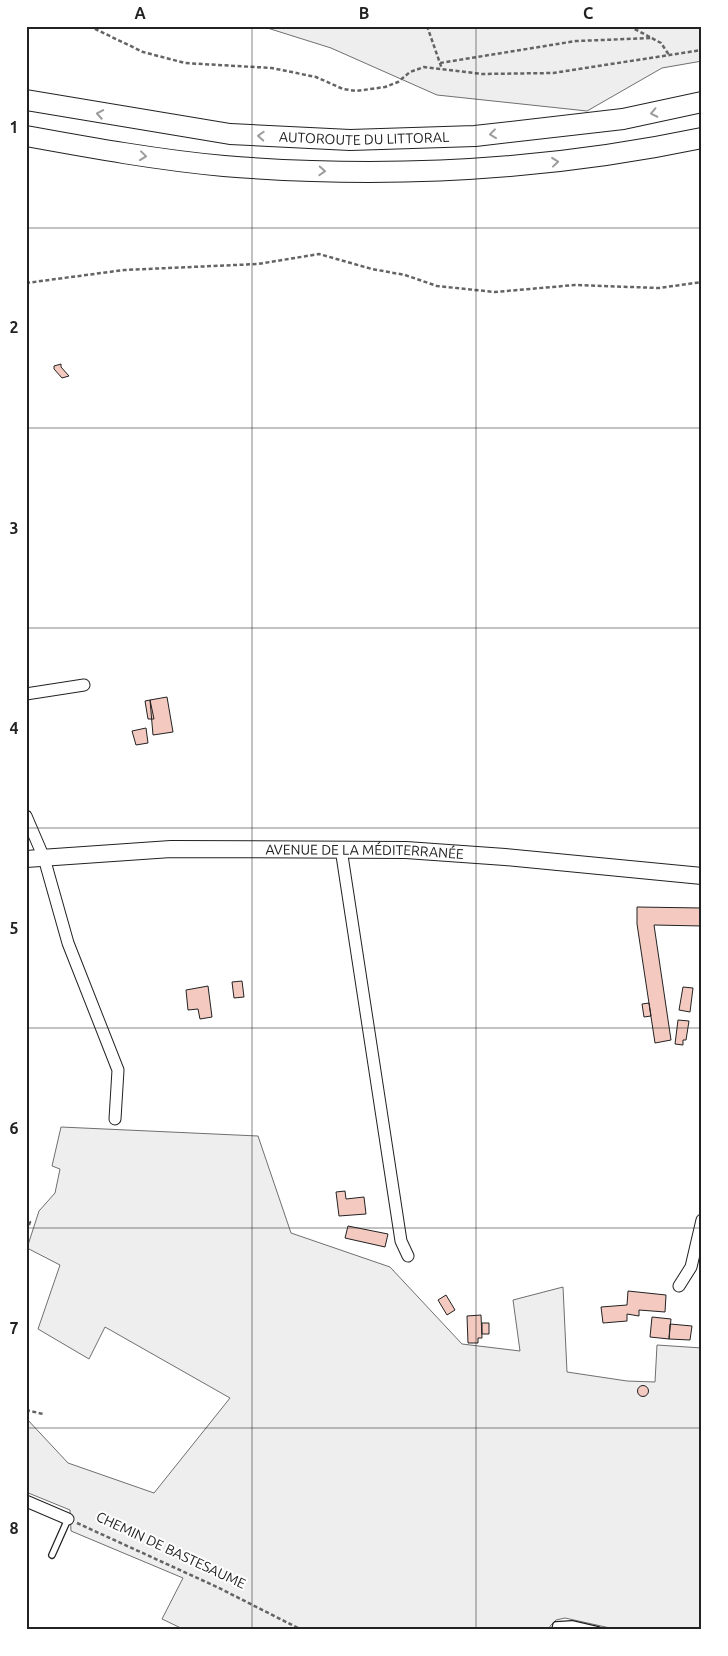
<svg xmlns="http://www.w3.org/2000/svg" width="728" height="1656" font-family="Ubuntu,sans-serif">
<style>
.green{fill:#eee;stroke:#6f6f6f}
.building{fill:#f3c9c0;stroke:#222}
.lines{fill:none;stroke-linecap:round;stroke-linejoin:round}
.service-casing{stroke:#222;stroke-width:8}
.minor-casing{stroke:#222;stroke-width:13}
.secondary-casing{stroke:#222;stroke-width:18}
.motorway-casing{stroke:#222;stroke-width:22}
.path{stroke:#646464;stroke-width:2.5;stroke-dasharray:4 2.5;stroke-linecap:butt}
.service{stroke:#fff;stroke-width:5.5}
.minor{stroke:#fff;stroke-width:11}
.secondary{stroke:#fff;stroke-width:16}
.motorway{stroke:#fff;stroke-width:20}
.oneway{stroke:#9c9c9c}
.grid{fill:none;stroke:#222;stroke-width:1;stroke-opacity:0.55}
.labels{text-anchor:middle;stroke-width:4;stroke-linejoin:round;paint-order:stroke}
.street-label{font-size:14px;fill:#222;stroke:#fff}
.neatline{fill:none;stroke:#222;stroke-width:2}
.grid-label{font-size:16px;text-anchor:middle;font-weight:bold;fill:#222}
</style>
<rect width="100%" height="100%" fill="#fff"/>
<path class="green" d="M261,26H702V61L662,68L587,111L437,95L331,48Z
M61,1127L258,1136L291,1233L390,1267L462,1344L520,1351L513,1300L563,1287L567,1372L627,1381L655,1382L657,1345L702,1348V1630H619L565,1618L556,1620L550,1626V1630H185L162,1619L183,1578L71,1531L70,1510L26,1492V1418L68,1463L154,1493L230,1398L105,1327L89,1359L38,1329L60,1265L27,1248L39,1211L55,1193L60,1169L52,1166Z"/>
<path class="building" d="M61,364V367L69,376L62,378L54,369V366Z
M167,697L173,732L153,735L150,700Z
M150,700L154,719H148L145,701Z
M146,728L148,743L136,745L132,731Z
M637,907L702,908V926L654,925L671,1040L655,1043L637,924Z
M242,981L244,997L234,998L232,982Z
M208,986L212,1017L200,1019L198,1009L188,1010L186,990Z
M683,987L693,988L690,1012L679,1010Z
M649,1003L651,1016L644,1017L642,1004Z
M678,1020L689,1021L686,1040H683V1045L675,1044Z
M345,1191L346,1199L364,1197L366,1214L339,1216L336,1192Z
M348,1226L388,1234L385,1247L345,1238Z
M628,1291L666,1295L665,1312L639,1310V1316L627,1314V1321L603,1323L601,1307L627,1305Z
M446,1295L455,1310L447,1315L438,1300Z
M481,1315L482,1338H478V1343H468L467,1316Z
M652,1317L671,1319L669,1339L650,1337Z
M482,1323H489V1334H482Z
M670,1324L692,1326L690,1340L669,1339Z
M637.5 1391a5.5 5.5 0 1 1 11 0a5.5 5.5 0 1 1-11 0Z"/>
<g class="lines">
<g class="service-casing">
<path id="service" d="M52,1555L68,1519
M555,1630L556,1625L572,1624L598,1630"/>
</g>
<g class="minor-casing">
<path id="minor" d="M26,694L84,685
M26,816L44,858L68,943L118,1070L115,1119
M341,849L401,1241L408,1256
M679,1286L691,1267L702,1220
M26,1501L68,1519"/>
</g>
<g class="secondary-casing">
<g id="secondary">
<path id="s1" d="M26,859L171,849L406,850L505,857L702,876"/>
</g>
</g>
<g class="motorway-casing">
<g id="motorway">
<path id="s2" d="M26,100L230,134L350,140L475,136L623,119L702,102"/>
<path d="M26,136C92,148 158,160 224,166C384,179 545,171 702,138"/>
</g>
</g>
<path class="path" d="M89,26L143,52L185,63L272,68L316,77L343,89L356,91L385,87L398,82L410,72L424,67L482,74L553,73L702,50
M427,26L442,69
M629,26L661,43L669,55
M440,63L576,41L653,38
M26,283L124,270L258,264L319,254L372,269L405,275L437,286L495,292L575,285L659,288L702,282
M26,1216L30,1222L26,1233
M26,1410L43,1414
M77,1523L217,1587L302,1630"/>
<use href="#service" class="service"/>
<use href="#minor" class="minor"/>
<use href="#secondary" class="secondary"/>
<use href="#motorway" class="motorway"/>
</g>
<defs><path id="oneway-chevron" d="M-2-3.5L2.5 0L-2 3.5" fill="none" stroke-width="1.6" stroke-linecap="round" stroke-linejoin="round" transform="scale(1.25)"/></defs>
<g class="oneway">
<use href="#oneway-chevron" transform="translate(654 113) rotate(168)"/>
<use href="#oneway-chevron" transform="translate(100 114) rotate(-170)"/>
<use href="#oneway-chevron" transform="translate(493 134) rotate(173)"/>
<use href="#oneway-chevron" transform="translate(261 136) rotate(-177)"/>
<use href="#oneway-chevron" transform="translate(143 156) rotate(7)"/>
<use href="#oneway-chevron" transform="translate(555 162) rotate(-6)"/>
<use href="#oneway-chevron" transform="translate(322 171) rotate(3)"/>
</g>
<path class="grid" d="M252,26V1630M476,26V1630M26,228H702M26,428H702M26,628H702M26,828H702M26,1028H702M26,1228H702M26,1428H702"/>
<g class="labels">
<g class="street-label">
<text dy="5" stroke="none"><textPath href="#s2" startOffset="341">AUTOROUTE DU LITTORAL</textPath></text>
<text dy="5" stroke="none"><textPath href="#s1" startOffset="339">AVENUE DE LA MÉDITERRANÉE</textPath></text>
<text transform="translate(171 1550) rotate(25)" y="5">CHEMIN DE BASTESAUME</text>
</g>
</g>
<rect width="728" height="1656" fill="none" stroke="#ffffff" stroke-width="55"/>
<rect x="28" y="28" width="672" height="1600" class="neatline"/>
<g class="grid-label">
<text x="140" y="19">A</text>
<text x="364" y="19">B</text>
<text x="588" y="19">C</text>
<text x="14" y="133">1</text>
<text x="14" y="333">2</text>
<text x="14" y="534">3</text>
<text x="14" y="734">4</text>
<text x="14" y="934">5</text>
<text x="14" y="1134">6</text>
<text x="14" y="1334">7</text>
<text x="14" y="1534">8</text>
</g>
</svg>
